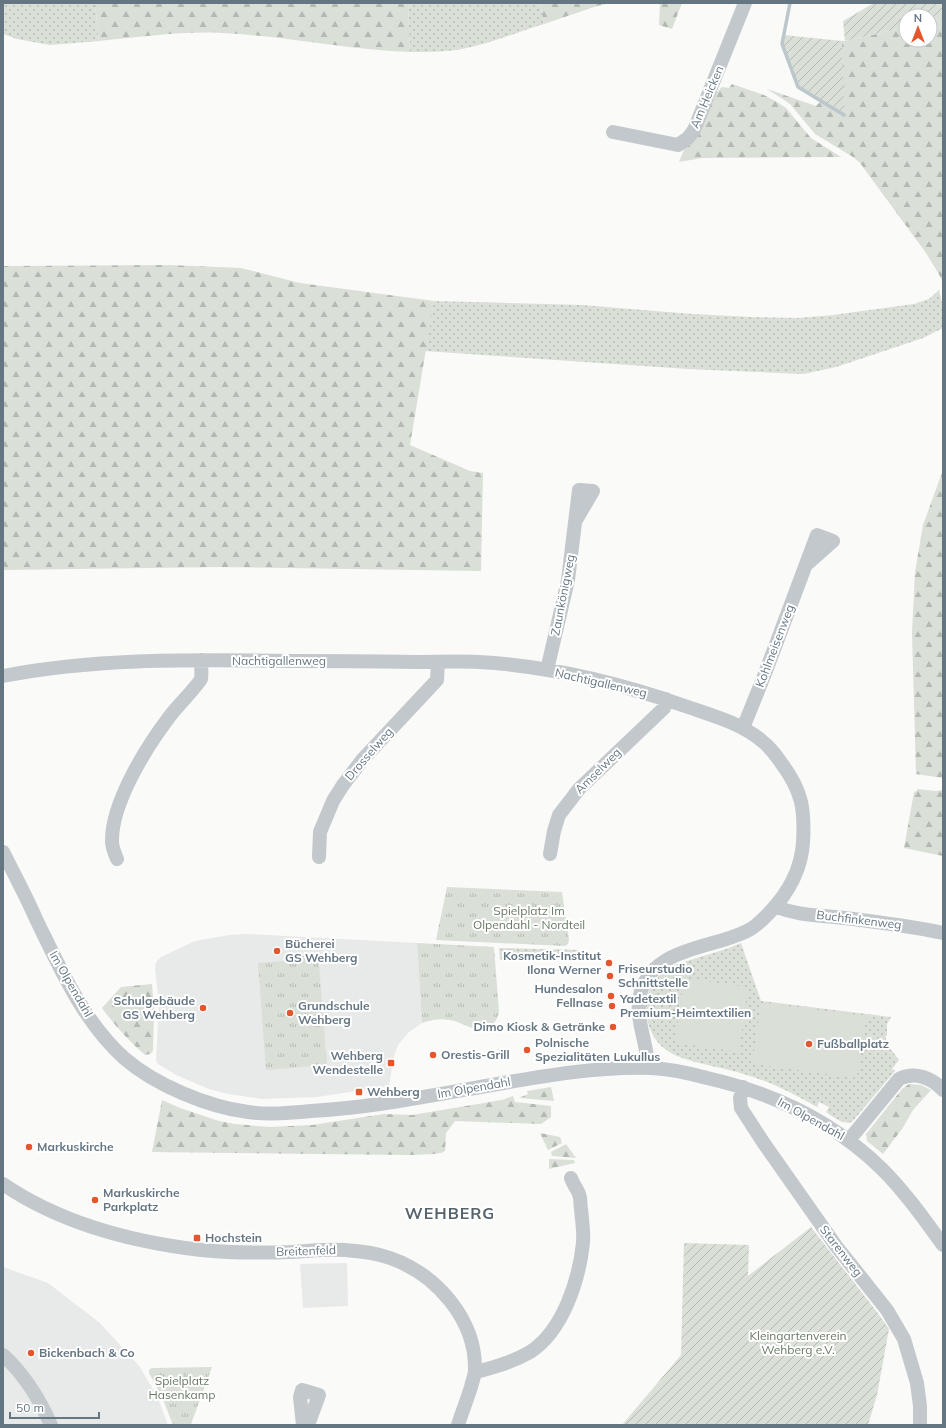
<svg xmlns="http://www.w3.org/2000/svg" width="946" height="1428" font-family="Mulish,sans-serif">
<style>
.built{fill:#e8e9e9}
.grass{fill:url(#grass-dots)}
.forest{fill:url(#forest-firs)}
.park{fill:url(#park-tufts)}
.garden{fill:url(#garden-furrows)}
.pitch{fill:#dadfd7}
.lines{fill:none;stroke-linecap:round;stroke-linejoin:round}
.stream{stroke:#bbc7cb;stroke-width:3.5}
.minor{stroke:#c3c8cc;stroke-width:14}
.poi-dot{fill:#e4572e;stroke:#fff;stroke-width:1.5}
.labels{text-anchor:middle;stroke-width:4;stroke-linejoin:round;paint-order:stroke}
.street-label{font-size:12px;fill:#657683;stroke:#fff}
.park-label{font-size:12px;fill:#687a64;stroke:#fff}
.poi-label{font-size:12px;font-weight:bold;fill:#657683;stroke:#fff;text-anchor:start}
.district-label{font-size:16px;font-weight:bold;letter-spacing:1px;fill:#57646e;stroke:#fff}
</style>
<defs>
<pattern id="grass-dots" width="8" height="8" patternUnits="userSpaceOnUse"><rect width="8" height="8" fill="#dadfd7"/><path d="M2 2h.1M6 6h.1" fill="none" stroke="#b4b9b4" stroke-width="1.8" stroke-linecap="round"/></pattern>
<pattern id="forest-firs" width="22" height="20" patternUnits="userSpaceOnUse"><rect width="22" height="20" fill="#dadfd7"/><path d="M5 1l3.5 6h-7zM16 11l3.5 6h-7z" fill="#b4b9b4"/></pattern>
<pattern id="park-tufts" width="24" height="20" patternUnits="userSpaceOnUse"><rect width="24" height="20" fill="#dadfd7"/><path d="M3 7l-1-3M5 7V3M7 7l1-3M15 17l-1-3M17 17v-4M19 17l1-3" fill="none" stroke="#b4b9b4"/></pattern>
<pattern id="garden-furrows" width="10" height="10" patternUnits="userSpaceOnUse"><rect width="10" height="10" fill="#dadfd7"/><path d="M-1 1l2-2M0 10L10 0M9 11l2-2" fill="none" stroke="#b4b9b4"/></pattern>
</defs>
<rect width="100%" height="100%" fill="#fafaf8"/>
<path class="built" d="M247,934L417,943L422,1023L408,1033L398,1045L394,1056L389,1086L317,1097L262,1099L228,1094L209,1089L176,1075L158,1064L156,1060L159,1003L155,970L156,962L161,957L195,941L229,935Z
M347,1263L348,1306L303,1308L300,1264Z
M3,1267L48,1283L100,1323L140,1367L158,1398L168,1425H3Z"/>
<path class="grass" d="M3,3H95L99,41L50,45L17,39L3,34Z
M408,3H540L544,24C517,32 490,44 462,49C445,52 427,52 410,52Z
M939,290L943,308V328L923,338L836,367L803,374L688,369L425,351L434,301L582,305L692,314L751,317L798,318L833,315L914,304L929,299Z
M741,943L761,1001L891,1017L887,1024V1036H885L889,1047L899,1060L892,1069L895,1071L852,1122C842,1125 834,1117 826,1112L829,1107L819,1102L817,1107C797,1096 777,1085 756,1078C742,1073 727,1069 712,1066C684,1059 657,1055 648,1023C646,1016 645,1009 646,1002C648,985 660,972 674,965L726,949Z
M499,948L581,950L582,956L563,958V956L500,960Z"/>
<path class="forest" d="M95,3H408L410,52C347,50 285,36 223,33C182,31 140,37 99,41Z
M540,3H611L597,6L544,24Z
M660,3H682L672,29L659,25Z
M943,18V282L937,271L926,253L860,163L853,157L815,134L790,104L767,89L816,106L821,101L843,115L842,41H845L906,27V40H930V21Z
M732,84L764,95L777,102L786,108L811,138L841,157L702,158L679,162L686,145L716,93L722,87L729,88Z
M169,265L241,268L300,283L434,301L410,445L470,471L483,473L481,571L220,567L3,570V266Z
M943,470V778L916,774L912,632L915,572L923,525Z
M917,789L936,791L943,790V856L904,848L914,792L917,791Z
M152,984L154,1010L153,1051L150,1054L145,1055C129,1041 115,1026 102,1008L121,987Z
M909,1084L921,1085L931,1090L913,1110L902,1129L883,1154L867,1141L866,1134L902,1089Z
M551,1087L554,1101L519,1098L528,1094L527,1091Z
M513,1096L515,1102L551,1106V1117L541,1124L455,1121L446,1133L445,1151L441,1153L433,1154L411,1155L152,1152L162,1100L180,1108L219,1121L235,1124L269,1127L312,1125L384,1114L412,1115L502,1100Z
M540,1133L560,1137L562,1143L548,1150Z
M566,1144L576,1158L552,1156L551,1152Z
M549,1159L574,1160L575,1163L549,1169Z"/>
<path class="park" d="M447,887L562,892L569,940L568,944L565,946L436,940Z
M417,943L494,947L499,1012C498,1017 496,1022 491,1025C478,1036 464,1022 450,1020C440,1018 431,1020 422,1023Z
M318,953L327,1065L266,1070L258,963L297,960V955Z
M212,1367L191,1424L173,1425L162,1397L149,1373V1370L152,1368Z"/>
<path class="garden" d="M874,3H943V18L930,21V16H906V27L845,41L843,21Z
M784,35L842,41L844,115L798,87L782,44Z
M811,1227L877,1312L889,1329L877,1395L868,1425H622L681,1355L684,1243L749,1245L748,1276Z"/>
<path class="pitch" d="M684,978L748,987L739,1052L675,1043Z
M761,1003L867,1016L857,1078L752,1064Z"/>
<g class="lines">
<path class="stream" d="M790,3L782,44L798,87L844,115"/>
<path class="minor" d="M613,132L678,145L688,138L694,130L745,3
M547,670L568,580L579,490L593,491L576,520
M3,676C100,657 199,660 298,661C336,661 375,661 413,662C435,662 457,661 479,662C550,666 619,683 685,706C711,715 741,723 762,741C770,747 776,755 782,764C802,791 805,809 803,843C801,870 788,893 770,912C763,919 756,927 747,931C711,949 655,947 641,991C633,1017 648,1042 648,1068
M743,728L764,676L817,535L833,541L807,564
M3,852C14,874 26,896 36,919C60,968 83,1021 124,1058C155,1085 208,1107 248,1112C269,1115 290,1113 311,1111C372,1108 432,1095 492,1085C543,1076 600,1066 651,1068C670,1069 689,1073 707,1078C773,1093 834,1122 882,1169C905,1192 924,1219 943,1245
M550,854L554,831L559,815L579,789L664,708L666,699
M319,857L320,832L333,801L343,785L363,759L437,680L438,662
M117,859C115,854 112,847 112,842C111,803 147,746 170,716C175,709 199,684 201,679C202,673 201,666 201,660
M775,906C797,916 822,915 845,918C878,922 911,926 943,933
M743,1087L740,1098L741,1108L763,1142L836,1246L887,1310L904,1339L917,1383L920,1406V1425
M849,1140L899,1079C915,1071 932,1078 943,1090
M3,1184C60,1223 133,1242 201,1250C230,1253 260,1253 290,1252C308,1251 327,1249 345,1250C360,1251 376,1253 390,1258C436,1274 476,1319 475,1370C475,1375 472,1382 471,1387C467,1400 462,1412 458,1425
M3,1355C25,1375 39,1398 51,1425
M476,1372C495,1367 513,1362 530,1352C563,1331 579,1280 583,1243C584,1232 582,1220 581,1209C580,1205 581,1199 579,1194C577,1189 573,1184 571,1178
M303,1425L300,1397L302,1390L319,1395L308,1425"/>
</g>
<g class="poi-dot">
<circle cx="277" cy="951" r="4"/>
<circle cx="609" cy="963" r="4"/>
<circle cx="610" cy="976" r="4"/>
<circle cx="611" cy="996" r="4"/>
<circle cx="612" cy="1006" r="4"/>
<circle cx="203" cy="1008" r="4"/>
<circle cx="290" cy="1013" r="4"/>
<circle cx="613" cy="1027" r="4"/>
<circle cx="809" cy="1044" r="4"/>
<circle cx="527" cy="1050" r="4"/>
<circle cx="433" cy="1055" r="4"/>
<rect x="387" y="1059" width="8" height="8" rx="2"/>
<rect x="355" y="1088" width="8" height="8" rx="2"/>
<circle cx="29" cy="1147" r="4"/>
<circle cx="95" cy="1200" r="4"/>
<rect x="193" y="1234" width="8" height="8" rx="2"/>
<circle cx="31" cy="1353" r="4"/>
</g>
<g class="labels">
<g class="street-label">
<text transform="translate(707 97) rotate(-67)" y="4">Am Heicken</text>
<text transform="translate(563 595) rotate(-79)" y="4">Zaunkönigweg</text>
<text transform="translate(775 646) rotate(-69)" y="4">Kohlmeisenweg</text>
<text x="279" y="665">Nachtigallenweg</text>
<text transform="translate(601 683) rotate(13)" y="4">Nachtigallenweg</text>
<text transform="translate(369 754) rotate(-49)" y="4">Drosselweg</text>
<text transform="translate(598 771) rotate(-45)" y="4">Amselweg</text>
<text transform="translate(859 920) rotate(7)" y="4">Buchfinkenweg</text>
<text transform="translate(71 984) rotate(60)" y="4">Im Olpendahl</text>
<text transform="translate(474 1088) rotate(-10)" y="4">Im Olpendahl</text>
<text transform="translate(811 1119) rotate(29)" y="4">Im Olpendahl</text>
<text transform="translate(306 1251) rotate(-2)" y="4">Breitenfeld</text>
<text transform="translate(841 1251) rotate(52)" y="4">Starenweg</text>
</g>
<g class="park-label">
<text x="529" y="915">Spielplatz Im<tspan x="529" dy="14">Olpendahl - Nordteil</tspan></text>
<text x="798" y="1340">Kleingartenverein<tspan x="798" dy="14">Wehberg e.V.</tspan></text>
<text x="182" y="1385">Spielplatz<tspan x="182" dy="14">Hasenkamp</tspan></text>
</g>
<g class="poi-label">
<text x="285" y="948">Bücherei<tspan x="285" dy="14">GS Wehberg</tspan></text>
<text x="601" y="960" text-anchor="end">Kosmetik-Institut<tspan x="601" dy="14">Ilona Werner</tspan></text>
<text x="618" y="973">Friseurstudio<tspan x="618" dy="14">Schnittstelle</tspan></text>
<text x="603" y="993" text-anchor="end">Hundesalon<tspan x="603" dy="14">Fellnase</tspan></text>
<text x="620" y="1003">Yadetextil<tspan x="620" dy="14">Premium-Heimtextilien</tspan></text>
<text x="195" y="1005" text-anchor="end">Schulgebäude<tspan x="195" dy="14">GS Wehberg</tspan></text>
<text x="298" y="1010">Grundschule<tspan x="298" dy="14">Wehberg</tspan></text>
<text x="605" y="1031" text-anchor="end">Dimo Kiosk &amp; Getränke</text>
<text x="535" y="1047">Polnische<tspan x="535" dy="14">Spezialitäten Lukullus</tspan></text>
<text x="817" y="1048">Fußballplatz</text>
<text x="441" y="1059">Orestis-Grill</text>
<text x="383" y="1060" text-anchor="end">Wehberg<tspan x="383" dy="14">Wendestelle</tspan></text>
<text x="367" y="1096">Wehberg</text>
<text x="37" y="1151">Markuskirche</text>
<text x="103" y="1197">Markuskirche<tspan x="103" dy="14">Parkplatz</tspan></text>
<text x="205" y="1242">Hochstein</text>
<text x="39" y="1357">Bickenbach &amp; Co</text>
</g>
<g class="district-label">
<text x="450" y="1219">WEHBERG</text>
</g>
</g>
<rect width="946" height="1428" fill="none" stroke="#657683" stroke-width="8"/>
<g transform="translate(918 28)"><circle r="19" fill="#ffffff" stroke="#c1c8cd"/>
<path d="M0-3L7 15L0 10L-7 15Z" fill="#e4572e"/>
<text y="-6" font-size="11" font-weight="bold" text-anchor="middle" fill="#657683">N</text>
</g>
<path d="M10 1412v6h89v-6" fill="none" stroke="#657683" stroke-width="2"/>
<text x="16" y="1412" font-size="12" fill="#657683" stroke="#ffffff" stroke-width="3" paint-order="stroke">50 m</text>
</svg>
